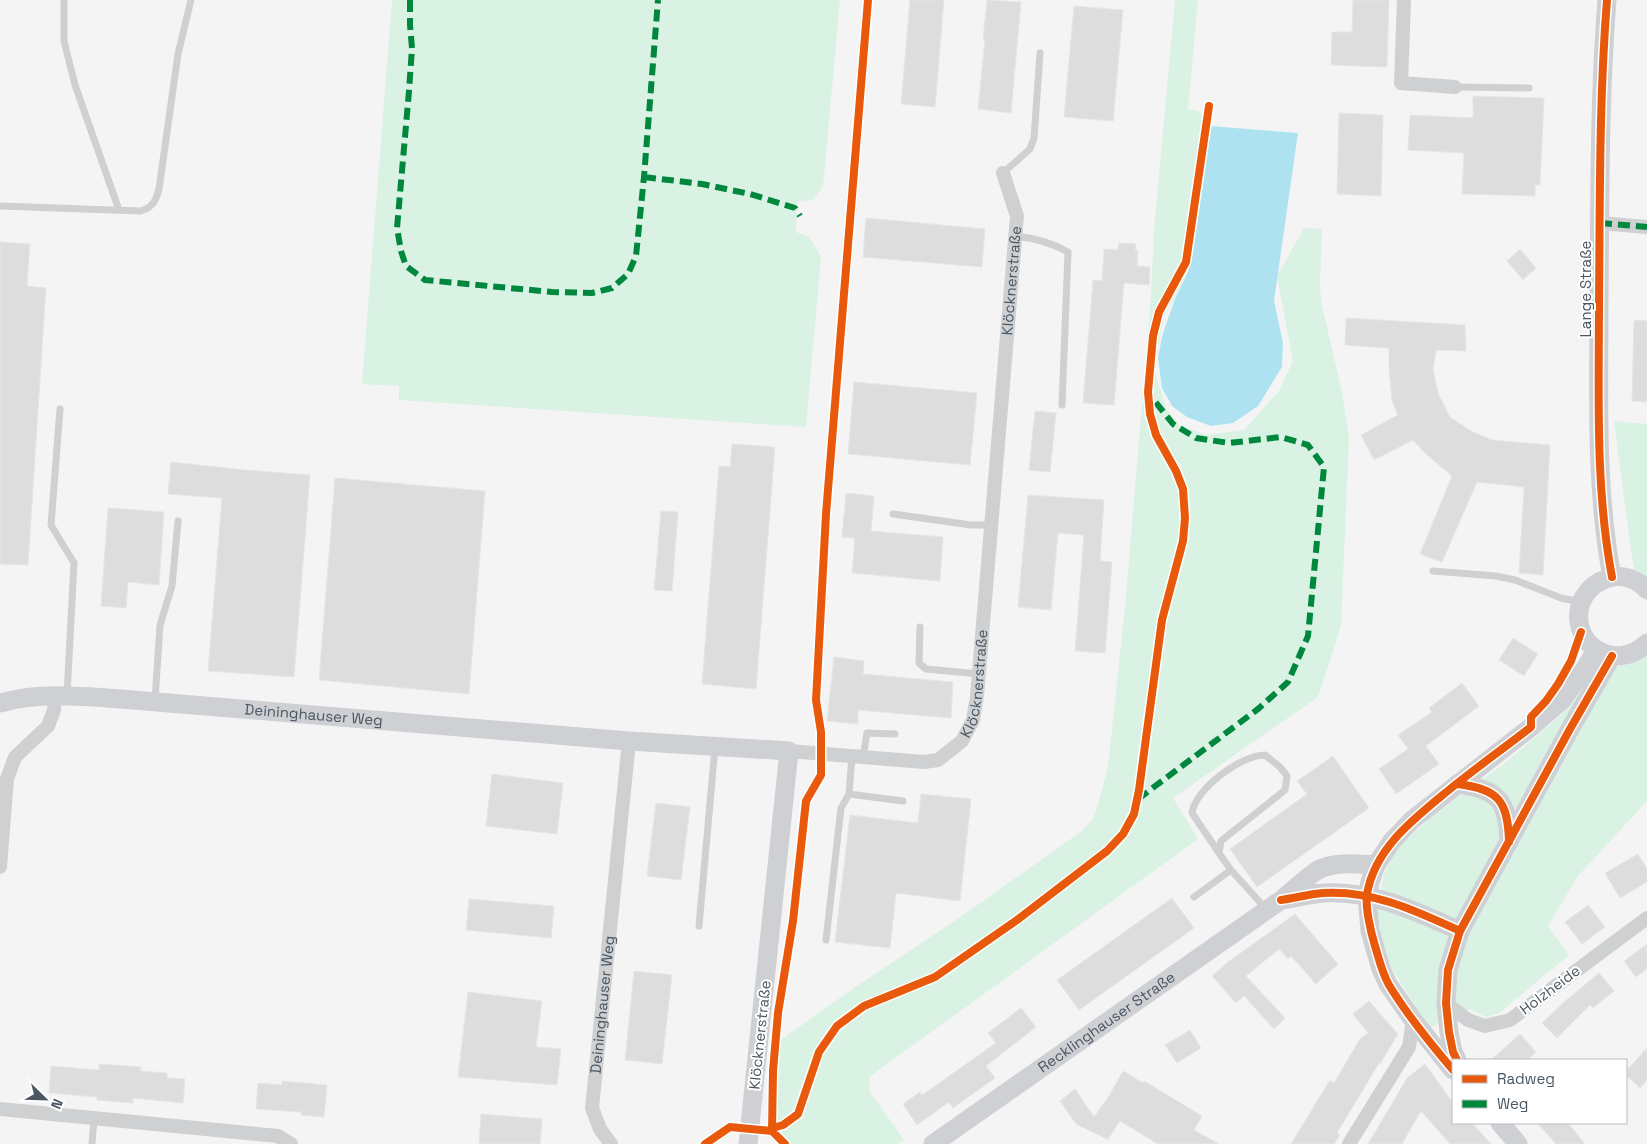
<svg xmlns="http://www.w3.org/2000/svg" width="1647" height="1144" font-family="'Space Grotesk',sans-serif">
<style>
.green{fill:#d9f2e3}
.water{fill:#aee2f0}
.building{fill:#ddddde;stroke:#e5e6e7}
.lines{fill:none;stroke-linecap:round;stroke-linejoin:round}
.lane{stroke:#ced0d2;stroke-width:7}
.street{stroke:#ced0d2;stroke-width:14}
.secondary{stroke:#ced0d4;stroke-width:19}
.quiet{stroke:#00873e;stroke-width:6;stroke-dasharray:12 6;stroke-linecap:butt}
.cycleway-casing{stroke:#fff;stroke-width:11}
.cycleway{stroke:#e8590c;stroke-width:8}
.labels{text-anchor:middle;stroke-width:4;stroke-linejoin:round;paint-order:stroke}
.street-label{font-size:15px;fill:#4a5661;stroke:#fff}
</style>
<rect width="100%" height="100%" fill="#f4f4f4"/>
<path class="green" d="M392,0H840L823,187L812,200L797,202L796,232L809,237L821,256L806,427L399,400V386L362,384Z
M1175,0H1198L1188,109L1199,111L1210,126L1197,225L1188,272L1164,317L1159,342L1155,372L1166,408L1179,425L1206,435L1244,430L1279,391L1293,361L1277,276L1304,228L1322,229L1320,284L1321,301L1342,393L1349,438L1341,626L1318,697L1173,798L1198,839L869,1077L870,1092L904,1140L898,1144H790L778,1132L776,1121L779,1041L854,988L959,918L1082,831L1092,820L1097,808L1108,767L1126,597L1151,296L1154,230Z
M1614,421L1647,424V580L1635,572L1631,551Z
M1647,650V801L1578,876L1548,926L1569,955L1499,1013L1486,1017L1470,1009L1429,1028L1386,959L1376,918L1384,874L1396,849L1437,812L1505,763L1560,716L1598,663C1624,670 1627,667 1647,650Z"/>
<path class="water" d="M1210,126L1298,133L1274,301L1283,343L1282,367L1258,406L1233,423L1211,426L1187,417L1172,406L1162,388L1158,357L1163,333L1175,299L1188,272L1197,225Z"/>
<path class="building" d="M910,0H944L935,107L901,104Z
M987,0L1021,2L1011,113L978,109L985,40L983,39Z
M1353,0H1389L1387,67L1331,65L1332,32H1352Z
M1074,6L1123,10L1113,121L1064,117Z
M1473,96L1544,98L1540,185H1535V196L1462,194L1464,153L1408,150L1410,115L1473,118Z
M1339,113L1383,115L1381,196L1337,194Z
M866,218L985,229L982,267L863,257Z
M0,242L30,244L27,286L46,288L28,565L0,564Z
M1119,243L1136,244L1135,250H1138L1137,266L1150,267L1149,285L1124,283L1114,405L1083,403L1093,280L1102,281L1104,249L1118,250Z
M1520,249L1536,268L1523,280L1507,261Z
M1346,318L1465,325L1466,351L1436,350L1433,370L1438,393L1450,417L1471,431L1492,440L1550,445L1543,575L1519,573L1524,487L1477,482L1442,562L1420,554L1452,476L1426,454L1413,440L1374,460L1361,435L1398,415L1392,401L1389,369V348L1345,345Z
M1634,320L1647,321V402L1632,401Z
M854,382L977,393L970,465L848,454Z
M1035,411L1056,413L1050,472L1029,470Z
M732,444L775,447L756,689L702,684L719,466L730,467Z
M171,462L245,470L310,475L294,677L208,671L222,498L168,494Z
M335,478L485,491L469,694L319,680Z
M846,493L874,496L871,531L943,537L940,581L852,573L855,538L842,537Z
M1028,495L1104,500L1100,561L1112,562L1105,653L1075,651L1084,535L1058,533L1051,610L1018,607Z
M108,508L164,512L159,585L128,582L126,608L101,606Z
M661,511L678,512L672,591L654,590Z
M1513,638L1538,654L1524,676L1499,660Z
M834,657L864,661L863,674L953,682L951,718L858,710V724L827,721Z
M1462,683L1479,706L1426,746L1439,764L1396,794L1379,769L1408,749L1398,735L1432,712L1429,708Z
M1333,756L1369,808L1257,887L1230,849L1307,794L1297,781Z
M492,774L563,783L557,834L486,826Z
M921,794L971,799L960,901L896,893L890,948L835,942L850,815L918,823Z
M656,803L690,807L681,880L647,876Z
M1638,854L1647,869V882L1620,898L1605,873Z
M1172,898L1194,928L1079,1010L1057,980Z
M469,899L554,906L551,938L466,930Z
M1588,905L1605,927L1582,944L1565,922Z
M1295,914L1338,964L1316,984L1291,956L1288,959L1279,949L1246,976L1285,1018L1274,1029L1244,996L1236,1003L1212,976L1228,962Z
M1647,944V969L1636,977L1624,961Z
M634,971L672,975L662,1064L625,1060Z
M1599,973L1614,991L1593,1008L1590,1005L1557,1038L1542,1023L1564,1002Z
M468,992L542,1001L536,1047L561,1049L557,1085L458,1077Z
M1369,1001L1398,1034L1380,1064L1379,1063L1337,1133L1340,1135L1334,1144H1291L1330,1080L1334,1083L1360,1039L1368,1033L1353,1014Z
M1021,1008L1036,1027L986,1066L995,1078L953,1108L949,1102L917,1125L903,1104L920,1092L922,1095L996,1043L988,1033Z
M1190,1030L1201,1048L1177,1063L1165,1045Z
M1520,1034L1536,1052L1527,1060H1491Z
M1647,1048V1080L1640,1088L1626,1075V1071Z
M99,1064L141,1067L140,1071L167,1073V1078L185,1079L183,1103L133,1098V1103L97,1100V1097L49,1093L51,1066L99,1070Z
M1425,1064L1453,1103V1123H1472L1491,1144H1450L1421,1111L1402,1144H1368L1407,1078Z
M1123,1071L1143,1083L1144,1081L1202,1116L1194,1130L1219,1144H1158L1120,1121L1108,1139L1109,1140L1076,1124L1060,1101L1075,1089L1094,1117L1109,1096Z
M282,1081L327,1085L324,1117L301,1115V1112L256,1109L258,1083L282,1085Z
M481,1114L542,1119L540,1144H479Z
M1537,1123H1568L1585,1144H1556Z"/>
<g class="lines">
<path class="lane" d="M64,0V41L75,85L119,210
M1455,87L1529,88
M1003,173L1030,149L1034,138L1040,53
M0,206L140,211C153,208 156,200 159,189L178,54L191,0
M1015,236C1034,238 1051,242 1068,252L1062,405
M60,409L51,525L74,563L67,695
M893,514L971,525H991
M1433,571L1496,576L1515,580L1561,598L1581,602
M920,627L919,663L926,669L979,674
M155,700L160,625L172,586L178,521
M863,757L867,733L895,734
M849,794L903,801
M1219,853L1192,813C1195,789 1241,755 1265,755L1280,767L1287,776L1285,790L1221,841L1219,853L1231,870L1267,910
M1194,897L1231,870
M699,926L715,747
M826,940L841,808L849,794L852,756
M92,1144L94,1119"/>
<g class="street">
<path d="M1404,0L1401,83L1455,87"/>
<path d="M1600,223L1647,227"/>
<path id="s1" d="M789,751L924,762L938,760L962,741L973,720L977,696L1017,216L1003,173"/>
<path d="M0,867L7,779L15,757L48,726L54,710L55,695"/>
<path d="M1446,1003L1468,1020L1485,1026L1510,1020L1647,918"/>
<path d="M0,1109L278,1136L291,1144"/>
<path id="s2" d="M611,1144L600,1129L592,1108L629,741"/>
<path d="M1349,1144L1409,1047L1413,1020"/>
</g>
<g class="secondary">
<path d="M1607,0C1599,100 1600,202 1599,302C1599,394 1595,487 1612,577"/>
<path d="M1647,590C1638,579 1622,574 1608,578C1563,593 1572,656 1620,656C1630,655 1640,650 1647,643"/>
<path id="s3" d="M0,703C44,691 88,697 133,700L629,741L789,751L748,1144"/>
<path d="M1457,784C1498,789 1508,800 1509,842"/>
<path d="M1282,900C1296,898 1310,894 1324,893C1375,891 1415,911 1460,931"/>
<path d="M1457,1060L1453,1052L1449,1032L1446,1003L1448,970L1460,931L1570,729L1612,656"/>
<path d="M1453,1070L1413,1020L1388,984L1381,969L1370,931L1367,896L1370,882L1376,865L1392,841L1412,820L1531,727L1562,700L1586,667L1596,650"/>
<path d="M1500,1123L1518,1144"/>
<path id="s4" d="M933,1144L1281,900C1293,891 1305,878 1318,870C1335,861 1358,864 1376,865"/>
</g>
<path class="quiet" d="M410,0V25L412,48L409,91L397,228L401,251L406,266L425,280L552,292L592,293L612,288L628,274L636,256L644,177L658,0
M644,177L702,184L750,194L795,208L800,216
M1600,223L1647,227
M1138,799L1258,709L1288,682L1308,636L1324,467L1308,445L1281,437L1229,443L1196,438L1173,424L1149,394"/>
<g class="cycleway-casing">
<path id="cycleway" d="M1607,0C1599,100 1600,202 1599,302C1599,394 1595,487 1612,577
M1457,784C1498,789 1508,800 1509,842
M1281,900C1295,898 1309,894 1323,893C1373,890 1416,911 1460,931
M1457,1060L1453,1052L1449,1032L1446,1003L1448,970L1460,931L1570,729L1612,656
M1453,1070C1430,1043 1407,1015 1389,985C1382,973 1379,959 1375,946C1371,933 1365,907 1367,894C1375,847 1415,818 1450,789C1476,768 1504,748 1531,727V717L1546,701L1558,684L1571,661L1581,632
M772,1131L776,1127L783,1125L798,1114L819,1052L837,1026L864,1006L935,977L1017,920L1107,851L1123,834L1134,814L1139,790L1162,620L1183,541L1185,518L1183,489L1176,471L1156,435L1150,414L1148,392L1153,336L1159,312L1186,262L1209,106
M772,1131L773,1071L778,1013L793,921L806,801L821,775V732L816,700L826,514L868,0
M705,1144L730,1127L772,1131L785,1144"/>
</g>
<use href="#cycleway" class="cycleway"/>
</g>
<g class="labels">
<g class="street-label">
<text dy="5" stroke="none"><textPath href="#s1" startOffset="645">Klöcknerstraße</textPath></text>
<text transform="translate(1586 289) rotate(-90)" y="5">Lange Straße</text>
<text dy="5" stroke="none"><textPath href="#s1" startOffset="240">Klöcknerstraße</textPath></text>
<text dy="5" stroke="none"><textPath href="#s3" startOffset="315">Deininghauser Weg</textPath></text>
<text transform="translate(1550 990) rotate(-37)" y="5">Holzheide</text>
<text dy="5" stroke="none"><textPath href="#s2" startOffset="145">Deininghauser Weg</textPath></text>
<text dy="5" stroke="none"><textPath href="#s4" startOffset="212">Recklinghauser Straße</textPath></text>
<text transform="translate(760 1035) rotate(-84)" y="5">Klöcknerstraße</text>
</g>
</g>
<rect x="1452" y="1059" width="175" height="65" fill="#ffffff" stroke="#b7bbc0"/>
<rect x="1462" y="1075" width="25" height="8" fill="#e8590c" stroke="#b7bbc0"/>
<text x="1497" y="1084" font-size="15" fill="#4a5661">Radweg</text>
<rect x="1462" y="1100" width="25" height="8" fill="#00873e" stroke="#b7bbc0"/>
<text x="1497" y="1109" font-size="15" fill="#4a5661">Weg</text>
<g transform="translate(45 1099) rotate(113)" stroke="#ffffff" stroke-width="4" paint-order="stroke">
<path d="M0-4L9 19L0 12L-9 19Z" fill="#4a5661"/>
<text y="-8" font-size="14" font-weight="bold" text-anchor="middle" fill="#4a5661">N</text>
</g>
</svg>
